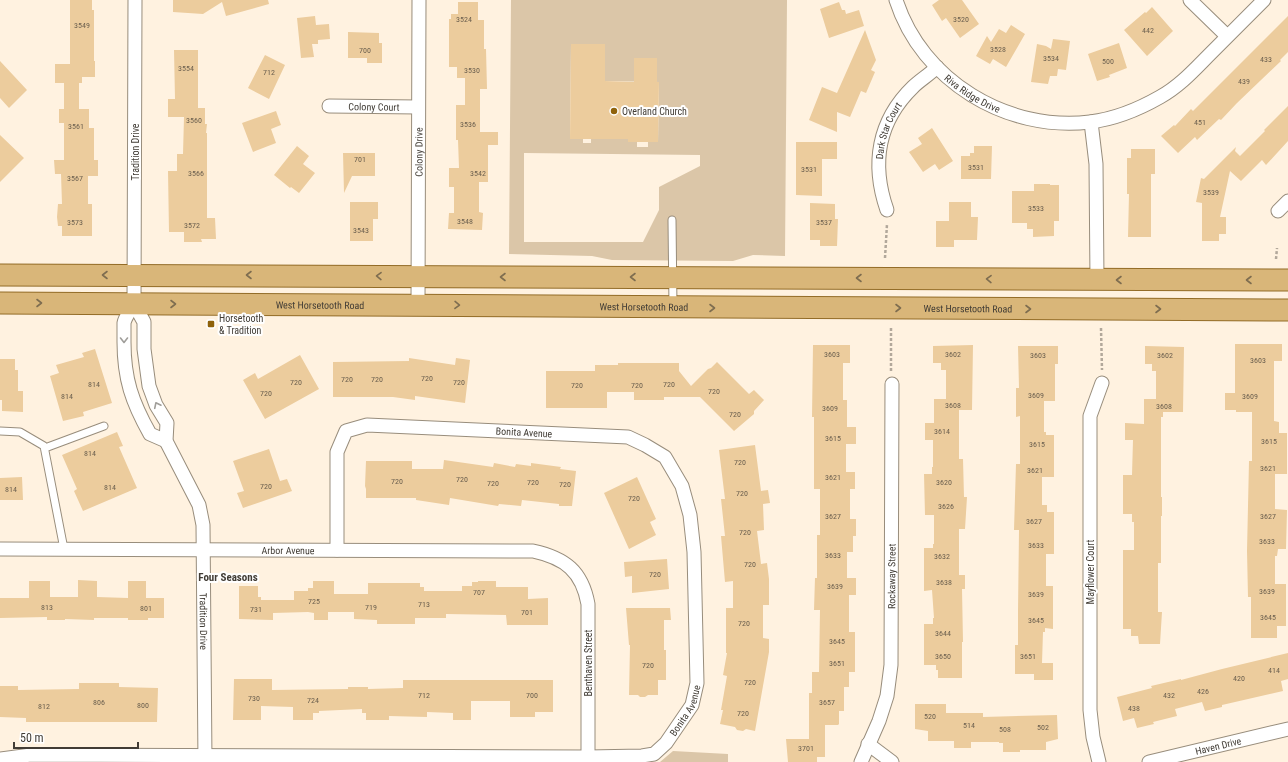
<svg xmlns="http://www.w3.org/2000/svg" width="1288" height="762" font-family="'Roboto Condensed',sans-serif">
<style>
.green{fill:#dbc6a8;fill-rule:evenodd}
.building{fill:#eccc9d}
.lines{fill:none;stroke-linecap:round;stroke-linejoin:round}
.lane-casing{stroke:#988d7c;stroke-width:9}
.street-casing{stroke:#988d7c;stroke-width:15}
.primary-casing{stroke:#936c27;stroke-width:23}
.path{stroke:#b2a89b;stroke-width:2.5;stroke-dasharray:3 2;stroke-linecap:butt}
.lane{stroke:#fff;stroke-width:7}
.street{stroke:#fff;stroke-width:13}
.primary{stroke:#d9b679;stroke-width:21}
.oneway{stroke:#7e6d50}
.oneway2{stroke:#a09e9a}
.poi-dot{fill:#8f620b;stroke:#fff;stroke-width:1.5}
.labels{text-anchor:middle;stroke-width:4;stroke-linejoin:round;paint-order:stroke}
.number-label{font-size:8px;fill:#6c604f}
.street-label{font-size:10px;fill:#413c35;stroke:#fff}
.poi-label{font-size:10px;fill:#413c35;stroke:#fff;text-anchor:start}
.neighbourhood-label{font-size:11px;font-weight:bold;fill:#413c35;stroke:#fff}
</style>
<rect width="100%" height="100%" fill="#fff2e0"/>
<path class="green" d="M511,0H787L785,256L753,255L733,261L612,260L592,256L509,254ZM571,44H604L605,81L659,82L658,142H648V147H637V142H628V139H591V143H583V139H570ZM635,58H657V70H635ZM524,153L700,155V166L659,187V210L643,242H524Z
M673,751L728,754V762H660Z"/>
<path class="building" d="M70,0H92V10H94V61H95V77H82V83H79V109H89V128H94V160H98V176H88V204H92V236H62V226H58L57,217L58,204H62L61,174H55L54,160H64V123H59V109H64V83H55V64H70Z
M173,0H268L269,4L226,16L222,2L203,14L173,12Z
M939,0H962L979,24L960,38L946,18L942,21L932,5Z
M458,2H478V20H484V49H486L487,89H480V132H498V145H488V182H479V212L483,213L482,230L448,229L449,213H454V187H449V168H459L458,140H456V105H465V78H457V67H449V19H451V14H458Z
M839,2L842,10H845L846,14L859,10L864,26L829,38L820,9Z
M1152,7L1173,31L1147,56L1124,30L1145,12L1146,13Z
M315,16L316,25L329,24L330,39L318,40V44H312L314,57L301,58L297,18Z
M1288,16V52L1280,60L1281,61L1237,103L1221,120L1219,119L1197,140L1195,137L1178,153L1161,136L1174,125L1175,126L1191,109L1193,111Z
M1011,25L1025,34L1006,67L993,59L990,64L976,56L987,36L991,42L999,29L1006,33Z
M865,30L876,60L871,70L875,72L866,93L861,91L850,117L837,112V132L809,120L822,87L837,93Z
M348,32L379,33V43H382V63H367V58H348Z
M1053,39L1070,41L1066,70L1058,69L1057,76H1050L1048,84L1031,82L1037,44L1046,46L1051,49Z
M1119,43L1127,68L1109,75L1110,77L1097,81L1088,54Z
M571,44H605V81L634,82V58H657V82H659L658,142H628V139H570Z
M174,50H198V108H205V124H207L206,133H207V218H215L216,239H201L202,242H184V232H169L168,171H177V154H183L184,117H168V99H175Z
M265,55L285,65L269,99L248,88Z
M0,61L27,90L9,108L0,98Z
M1288,106V141L1266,165L1262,160L1241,181L1230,171L1220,217H1226V234H1219V241H1202V203L1196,202L1201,178L1204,179L1236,147L1235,151L1240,156L1265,131L1264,130Z
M276,111L281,125L271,129L276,143L253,152L242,123Z
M932,128L953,161L939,170L935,164L923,172L909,152L922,144L918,138Z
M0,135L24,158L0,182Z
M796,142H837V159H822V196L796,195Z
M297,146L309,156L303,164L315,173L299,193L291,187L290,188L274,175Z
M974,146H992L991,179H961V156H970V153H974Z
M1131,149H1155V174H1151V237H1128L1129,194H1127V158H1131Z
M343,153H375V176H352L344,193Z
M1034,184H1050V185H1059V221H1054V236L1033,237V229H1027V223H1012V191H1034Z
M350,202H378V219H373V241H350Z
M949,202H971V217H978L977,240H954V247H936V221H949Z
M810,203L835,204V219H838L837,246H820V240H810Z
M1235,344H1282V361H1274V421L1279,422V433H1287V474H1275V509L1287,510L1286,549H1278L1277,556H1275V584H1286V626H1277V638H1251V597H1248L1247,551L1249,461H1252V412H1236V410H1225V393H1235Z
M813,345H850V363H843V400H847V427H856V444H846V472H855V489H850V519H856V536H853V552H847V578H856V595H849V632H855V672H849V687H844V711H839V724L838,725H825V757H817V762H788L786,739H809V693H812V672H819L820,610H814L815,578H817V535H820V489H814V417H812Z
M973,345L972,410H959V459H963L964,497H967L965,529H959V575H965V589H962L963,642H962V678H938V670H936V665H924V624H933V618H934L932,590L924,591V548H933V544H934V515H925L924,474H932V467H933V440H925V423H934V399H946V370H941V363H933V346Z
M1018,346H1058V364H1055V401H1044V432H1046V435H1054V477H1042V505H1047V512H1054V554H1046V586H1053V629L1045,628V632H1043L1042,663H1053V680H1034V674H1015V645H1018V611L1019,530H1014L1016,464H1020V416L1016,417V388H1019Z
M1145,346L1184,347L1183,412H1163V417H1161V497H1162V516H1161V563H1158V612H1162L1160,644H1139L1138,636H1131V629H1123V550H1134V522H1132V514H1123V475H1132L1133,440H1125V423L1144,424V399H1156V371H1152V364H1145Z
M95,349L112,403L83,412L84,416L63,421L50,376L59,373L56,365L84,357L82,353Z
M300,355L319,389L265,419L243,380L255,373L258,379Z
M409,358L455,365L456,358L470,360L465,403L415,396V400L393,397H333V362L409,361Z
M0,359H15V370H18V391H23V412L2,411V400H0Z
M717,362L749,394L754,390L764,400L754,411V414L734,431L700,397H664V400H634V392H607V408H546V371H595V365H618V363H679V371L691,386L708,369L711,368Z
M117,432L123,446L119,447L137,488L83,511L74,491L77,489L62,455Z
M755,445L761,491L768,490L770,503L763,504L764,530L757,531L761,564L767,563L769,579V605H763V638L769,639V652L755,731L746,729L743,731L737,730L735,727L720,724L723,710H721L727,676L723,675L727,653H726V608H733V581L725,582L721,536H725L721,499H725L719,450Z
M269,449L280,481L287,479L292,491L243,508L237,493L244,491L233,461Z
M444,460L493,467L494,463L515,467L516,464L531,466V463L561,467L560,469L576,471L572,506H559V504L522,500L521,506L499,504L498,506L450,498L449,505L416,500V498H366V489L365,486L366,461H412V469H443Z
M22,477L23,500H0V478Z
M637,477L656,519L650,522L656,535L629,549L604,493Z
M667,559L669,589L632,593V576L625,577L624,562Z
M78,580L97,581V597L128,598V581H146V598H164V618H148V620H128V618H94V620L65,619V620H47V617L0,618V598H29V581H50V597H78Z
M313,581H334V594H368V583H420V587H424V591H462V586H472V582H478V581H496V587H528V599L548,598V625H507L506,615L446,614V618H415V624H377V620L354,619V612H328V620H314V613L308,612L273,613V620L239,619V586H258V597H261V600H294V591H308V588H313Z
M626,608H670L671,620H664V650H666V680H658V695H648L645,697H640L638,695H629L630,645H629Z
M1288,653V679L1281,681L1283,691L1222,705V707L1205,711L1202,702L1175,709L1177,716L1153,722L1154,724L1137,728L1134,718L1123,721L1117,697L1152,688L1151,686L1181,679V680L1222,669Z
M234,679H272V690L348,689V687H368V689L403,688V680H553V712H535V717H510V701H471V720H453V713L427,712V717L389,716V720H366V713H362V709L319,711V713H313V720H293V707L261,706V720H233Z
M79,683H119V687L158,688L157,722H26V718L0,717V686H18V690L79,689Z
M915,704H946V713H983V717L1057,715L1058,739L1046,742V750H1020V752H1003V743H999V742H971V748H954V741H928V731L915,729Z"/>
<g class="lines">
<g class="lane-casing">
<path id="lane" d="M672,220L673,306
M0,431L20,432L44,446L64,549
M45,448L104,426"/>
</g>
<g class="street-casing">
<g id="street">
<path d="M135,0L134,304C131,310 125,317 124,323C124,329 124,336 124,342C124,379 132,402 150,434L166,441"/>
<path id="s1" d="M896,0C922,81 1007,132 1090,122C1115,119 1139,109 1160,97C1180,86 1195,69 1210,54C1228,36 1246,18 1264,0"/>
<path d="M1190,0L1227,36"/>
<path id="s2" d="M329,106L418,107"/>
<path d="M1091,122L1096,164L1097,280"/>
<path id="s3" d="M887,210C871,164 878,121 913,87C920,80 929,75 937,67"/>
<path d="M1278,211L1288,201"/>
<path id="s4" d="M134,304L144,322V349L149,386L156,405L167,423L166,441L199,505L203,525L205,762"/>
<path id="s5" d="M418,305L419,0"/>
<path id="s6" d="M0,549L533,551C565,558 582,571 588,604V762"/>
<path d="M868,744L892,762"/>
<path id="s7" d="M0,759L31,755L588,757L642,756L654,754L666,743L692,705L697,683L694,552L690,515L682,486L665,457L645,445L628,437L367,425L346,431L337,452V550"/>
<path id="s8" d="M861,762L879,721L887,696L891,665L892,384"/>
<path d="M1099,762L1093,737L1090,710V416L1102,383"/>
<path id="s9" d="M1149,762L1288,729"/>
</g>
</g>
<g class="primary-casing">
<g id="primary">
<path d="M0,275L1288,280"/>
<path id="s10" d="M0,303L1288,310"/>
</g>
</g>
<path class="path" d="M885,258L887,224
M1276,259L1277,248
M1101,328L1102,370
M891,371V328"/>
<use href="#lane" class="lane"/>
<use href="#street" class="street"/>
<use href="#primary" class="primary"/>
</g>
<defs><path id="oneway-chevron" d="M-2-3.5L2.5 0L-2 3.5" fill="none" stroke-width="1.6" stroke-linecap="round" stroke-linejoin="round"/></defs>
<g class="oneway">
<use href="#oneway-chevron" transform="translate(105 275) rotate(-180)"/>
<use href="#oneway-chevron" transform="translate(249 275) rotate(-180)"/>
<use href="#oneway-chevron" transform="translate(379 276) rotate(-179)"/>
<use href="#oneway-chevron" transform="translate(503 277) rotate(-180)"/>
<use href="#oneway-chevron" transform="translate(633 277) rotate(-180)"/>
<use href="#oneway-chevron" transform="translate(859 278) rotate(180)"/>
<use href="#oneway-chevron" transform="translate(989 279) rotate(-179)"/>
<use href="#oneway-chevron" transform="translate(1119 280) rotate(-180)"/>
<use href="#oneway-chevron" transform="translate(1249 280) rotate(-180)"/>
<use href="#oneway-chevron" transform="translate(39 303)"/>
<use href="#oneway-chevron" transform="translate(173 304)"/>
<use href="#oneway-chevron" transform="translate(457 305) rotate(1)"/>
<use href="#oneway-chevron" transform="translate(712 308)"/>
<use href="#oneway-chevron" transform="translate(898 308)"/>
<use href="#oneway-chevron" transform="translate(1028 309)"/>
<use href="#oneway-chevron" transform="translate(1158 309)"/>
</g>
<g class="oneway2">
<use href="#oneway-chevron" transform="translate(124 340) rotate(90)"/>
<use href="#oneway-chevron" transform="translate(157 405) rotate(-116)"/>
</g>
<g class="poi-dot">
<circle cx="614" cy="111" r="4"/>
<rect x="207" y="320" width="8" height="8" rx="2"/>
</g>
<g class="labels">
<g class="number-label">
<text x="464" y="22">3524</text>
<text x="961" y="22">3520</text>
<text x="82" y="28">3549</text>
<text x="1148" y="33">442</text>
<text x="998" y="52">3528</text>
<text x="365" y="53">700</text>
<text x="1051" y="61">3534</text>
<text x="1266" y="62">433</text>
<text x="1108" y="64">500</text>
<text x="186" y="71">3554</text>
<text x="472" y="73">3530</text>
<text x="269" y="75">712</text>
<text x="1244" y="84">439</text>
<text x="194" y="123">3560</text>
<text x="1200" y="125">451</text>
<text x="468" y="127">3536</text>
<text x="76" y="129">3561</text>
<text x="360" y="162">701</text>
<text x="976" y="170">3531</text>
<text x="809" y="172">3531</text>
<text x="196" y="176">3566</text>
<text x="478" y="176">3542</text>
<text x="75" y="181">3567</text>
<text x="1211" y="195">3539</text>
<text x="1036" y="211">3533</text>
<text x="465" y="224">3548</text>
<text x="75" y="225">3573</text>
<text x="824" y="225">3537</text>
<text x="192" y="228">3572</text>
<text x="361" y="233">3543</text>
<text x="832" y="357">3603</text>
<text x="953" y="357">3602</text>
<text x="1038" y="358">3603</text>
<text x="1165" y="358">3602</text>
<text x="1258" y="363">3603</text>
<text x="427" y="381">720</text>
<text x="347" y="382">720</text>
<text x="377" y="382">720</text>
<text x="296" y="385">720</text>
<text x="459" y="385">720</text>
<text x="94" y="387">814</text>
<text x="669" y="387">720</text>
<text x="577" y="388">720</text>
<text x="637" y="388">720</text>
<text x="714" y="394">720</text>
<text x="266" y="396">720</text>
<text x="1036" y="398">3609</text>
<text x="67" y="399">814</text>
<text x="1250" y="399">3609</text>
<text x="953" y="408">3608</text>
<text x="1164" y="409">3608</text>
<text x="830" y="411">3609</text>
<text x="735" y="417">720</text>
<text x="942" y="434">3614</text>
<text x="833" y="441">3615</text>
<text x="1269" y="444">3615</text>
<text x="1037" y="447">3615</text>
<text x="90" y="456">814</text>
<text x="740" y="465">720</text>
<text x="1268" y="471">3621</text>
<text x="1035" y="473">3621</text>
<text x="833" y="480">3621</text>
<text x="462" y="482">720</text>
<text x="397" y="484">720</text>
<text x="533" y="485">720</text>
<text x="944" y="485">3620</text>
<text x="493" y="486">720</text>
<text x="565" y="487">720</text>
<text x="266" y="489">720</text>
<text x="110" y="490">814</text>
<text x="11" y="492">814</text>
<text x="742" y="496">720</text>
<text x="634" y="501">720</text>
<text x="946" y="509">3626</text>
<text x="833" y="519">3627</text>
<text x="1268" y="519">3627</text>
<text x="1034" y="524">3627</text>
<text x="745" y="535">720</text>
<text x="1267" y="544">3633</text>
<text x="1036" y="548">3633</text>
<text x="833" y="558">3633</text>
<text x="942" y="559">3632</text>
<text x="750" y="567">720</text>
<text x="655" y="577">720</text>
<text x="944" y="585">3638</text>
<text x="835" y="589">3639</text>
<text x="1267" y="594">3639</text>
<text x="479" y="595">707</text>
<text x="1036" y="597">3639</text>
<text x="314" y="604">725</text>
<text x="424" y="607">713</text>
<text x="47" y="610">813</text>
<text x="371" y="610">719</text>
<text x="146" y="611">801</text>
<text x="256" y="612">731</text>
<text x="527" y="615">701</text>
<text x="1268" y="620">3645</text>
<text x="1036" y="623">3645</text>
<text x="744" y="626">720</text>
<text x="943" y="636">3644</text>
<text x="837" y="644">3645</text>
<text x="943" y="659">3650</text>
<text x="1028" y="659">3651</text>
<text x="837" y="666">3651</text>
<text x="648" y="668">720</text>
<text x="1274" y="673">414</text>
<text x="1239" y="681">420</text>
<text x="750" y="685">720</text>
<text x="1203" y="694">426</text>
<text x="424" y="698">712</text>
<text x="532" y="698">700</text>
<text x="1169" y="698">432</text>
<text x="254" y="701">730</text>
<text x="313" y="703">724</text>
<text x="99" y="705">806</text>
<text x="827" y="705">3657</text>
<text x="143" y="708">800</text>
<text x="44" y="709">812</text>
<text x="1134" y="711">438</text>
<text x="743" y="716">720</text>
<text x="930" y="719">520</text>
<text x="969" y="728">514</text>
<text x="1043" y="730">502</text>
<text x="1005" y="732">508</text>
<text x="806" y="751">3701</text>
</g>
<g class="street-label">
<text dy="4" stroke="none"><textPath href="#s1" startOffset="124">Riva Ridge Drive</textPath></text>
<text dy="4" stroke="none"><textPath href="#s2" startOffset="45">Colony Court</textPath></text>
<text dy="4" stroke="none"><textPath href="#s3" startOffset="82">Dark Star Court</textPath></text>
<text transform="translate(135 152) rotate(-90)" y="4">Tradition Drive</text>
<text dy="4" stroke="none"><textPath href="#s5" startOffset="153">Colony Drive</textPath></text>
<text dy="4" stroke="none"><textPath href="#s10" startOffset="320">West Horsetooth Road</textPath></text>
<text dy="4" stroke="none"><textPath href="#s10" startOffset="644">West Horsetooth Road</textPath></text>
<text dy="4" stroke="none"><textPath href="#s10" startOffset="968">West Horsetooth Road</textPath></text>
<text transform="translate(524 432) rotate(3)" y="4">Bonita Avenue</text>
<text dy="4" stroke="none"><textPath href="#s6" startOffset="288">Arbor Avenue</textPath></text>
<text transform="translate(1090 572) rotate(-90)" y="4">Mayflower Court</text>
<text dy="4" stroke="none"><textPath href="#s8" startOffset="191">Rockaway Street</textPath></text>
<text dy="4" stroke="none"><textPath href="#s4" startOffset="333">Tradition Drive</textPath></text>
<text transform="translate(588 663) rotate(-90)" y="4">Benthaven Street</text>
<text dy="4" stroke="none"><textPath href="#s7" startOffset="709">Bonita Avenue</textPath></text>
<text dy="4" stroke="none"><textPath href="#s9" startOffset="71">Haven Drive</textPath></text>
</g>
<g class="poi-label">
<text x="622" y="115">Overland Church</text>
<text x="219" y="322">Horsetooth<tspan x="219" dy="12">&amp; Tradition</tspan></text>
</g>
<g class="neighbourhood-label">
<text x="228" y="581">Four Seasons</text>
</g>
</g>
<path d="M14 742v6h124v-6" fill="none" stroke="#413c35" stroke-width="2"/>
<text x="20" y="742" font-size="12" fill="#413c35" stroke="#ffffff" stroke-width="3" paint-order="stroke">50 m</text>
</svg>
